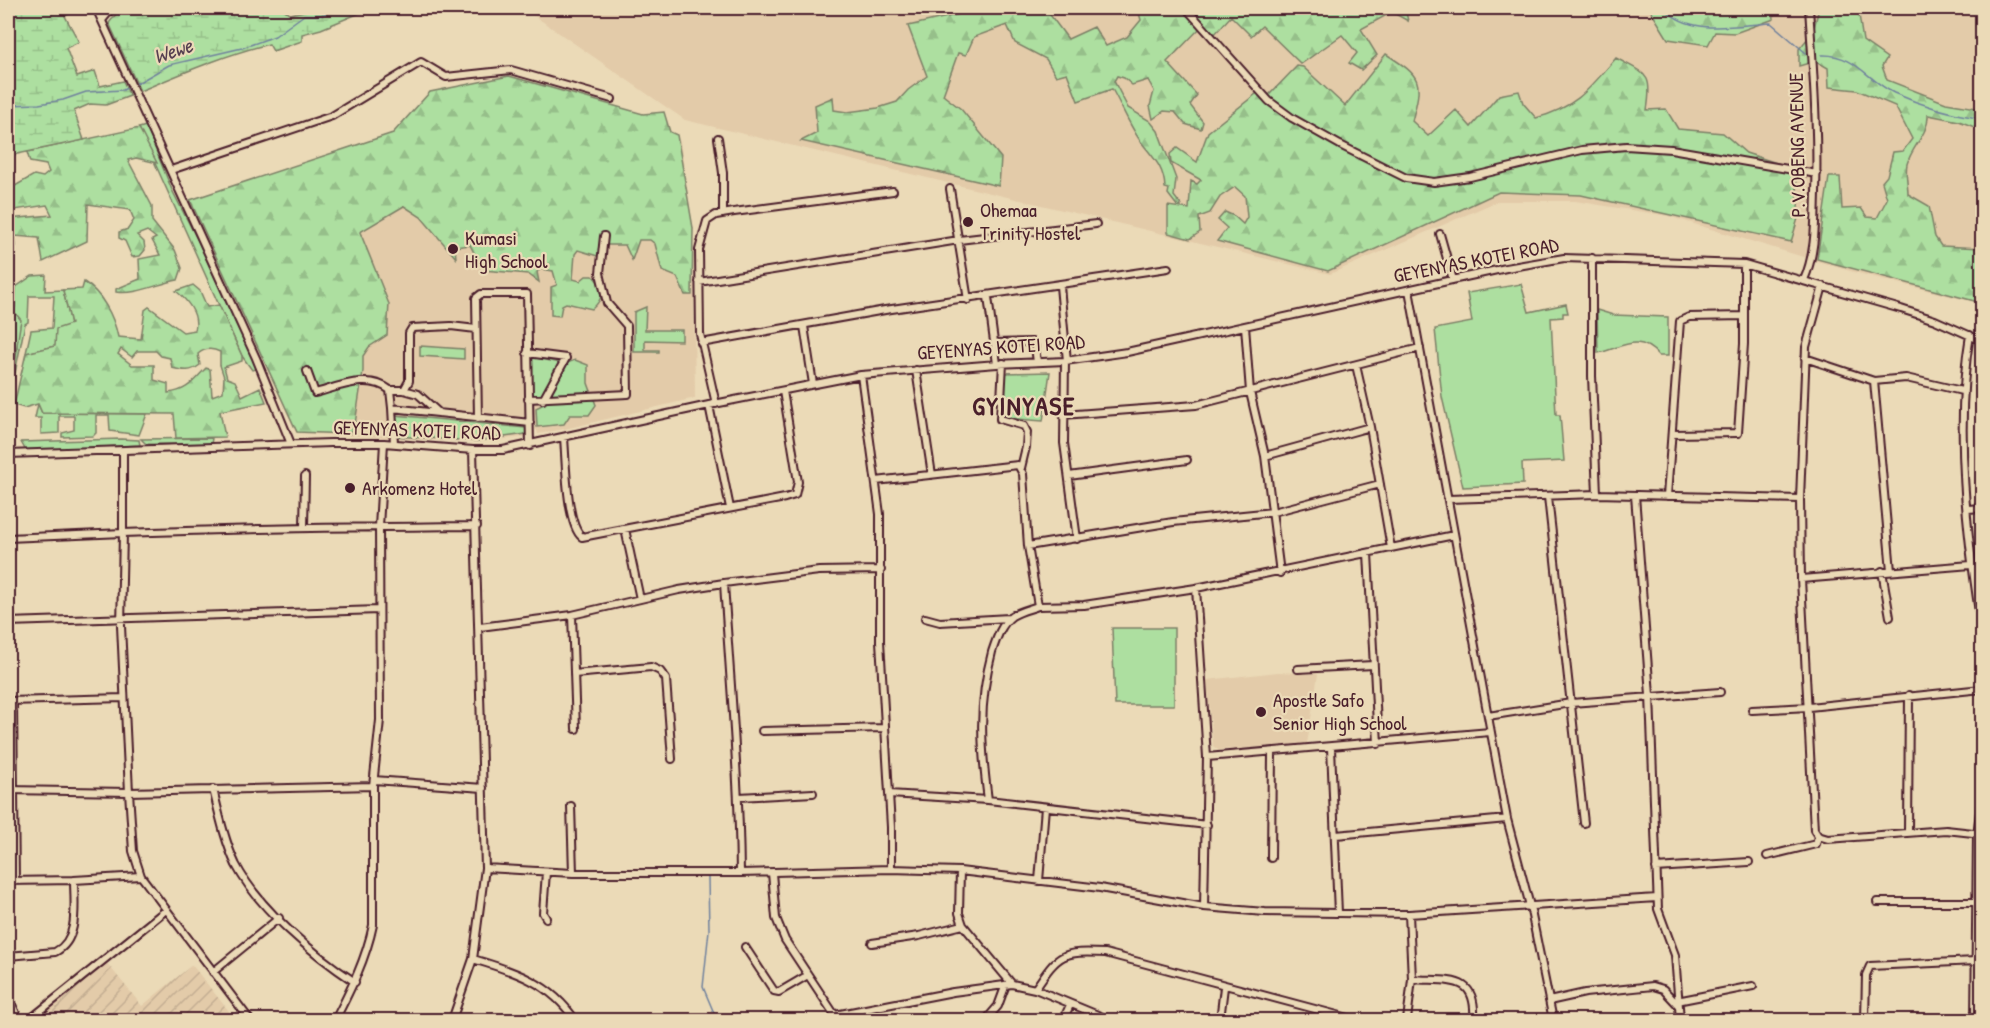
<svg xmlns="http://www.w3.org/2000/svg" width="1990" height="1028" font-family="'Patrick Hand',sans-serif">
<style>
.built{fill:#e3cba9}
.industrial{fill:url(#industrial-furrows)}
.grass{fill:#addfa0;stroke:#7c7f66;stroke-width:1.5}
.forest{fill:url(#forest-firs);stroke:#7c7f66;stroke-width:1.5;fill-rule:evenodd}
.wetland{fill:url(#wetland-marsh);stroke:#7c7f66;stroke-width:1.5}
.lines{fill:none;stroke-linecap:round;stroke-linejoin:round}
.stream{stroke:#70819d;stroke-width:1.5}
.minor-casing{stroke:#4a1f2b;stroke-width:10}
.minor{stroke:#ebdab7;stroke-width:6}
.poi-dot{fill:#4a1f2b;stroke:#ebdab7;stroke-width:2}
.labels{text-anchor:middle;stroke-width:4.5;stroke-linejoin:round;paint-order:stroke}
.street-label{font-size:20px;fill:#4a1f2b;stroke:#ebdab7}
.poi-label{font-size:20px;fill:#4a1f2b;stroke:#ebdab7;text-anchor:start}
.water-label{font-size:21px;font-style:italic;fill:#574051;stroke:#ebdab7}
.district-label{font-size:26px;font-weight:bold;letter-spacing:1.5px;fill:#4a1f2b;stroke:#ebdab7}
</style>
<defs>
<pattern id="industrial-furrows" width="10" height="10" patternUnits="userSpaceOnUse" patternTransform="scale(1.5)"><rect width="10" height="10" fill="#e3cba9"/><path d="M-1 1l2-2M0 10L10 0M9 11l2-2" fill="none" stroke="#c4ae92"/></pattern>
<pattern id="forest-firs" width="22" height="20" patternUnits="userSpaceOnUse" patternTransform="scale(1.5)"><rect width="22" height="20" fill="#addfa0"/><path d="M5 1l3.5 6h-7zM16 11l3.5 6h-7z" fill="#96bf8a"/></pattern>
<pattern id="wetland-marsh" width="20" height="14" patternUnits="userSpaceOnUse" patternTransform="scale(1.5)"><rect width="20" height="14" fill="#addfa0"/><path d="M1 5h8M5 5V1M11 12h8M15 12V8" fill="none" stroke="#96bf8a"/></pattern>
</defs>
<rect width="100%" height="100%" fill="#ebdab7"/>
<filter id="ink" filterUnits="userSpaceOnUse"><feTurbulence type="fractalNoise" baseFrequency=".0167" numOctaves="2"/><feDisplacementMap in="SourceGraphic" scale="12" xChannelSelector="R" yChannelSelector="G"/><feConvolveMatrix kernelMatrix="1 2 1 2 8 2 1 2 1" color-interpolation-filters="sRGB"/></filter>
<g filter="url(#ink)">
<path class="built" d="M523,8H1982V304L1850,271L1668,216L1575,201H1498L1330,274L685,120Z
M509,76L647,115L645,132L680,141L693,228L695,398L569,428L538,434L537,430L527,428L525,437L476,442L296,433L190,200L393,133L430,92Z
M1278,672L1318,674L1307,744L1218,750L1213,746L1207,680Z"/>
<path class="industrial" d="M106,962L142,1006L192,965L236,1020H34Z"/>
<path class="grass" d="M146,126L172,190L198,241L257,369L252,370L242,356L139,128Z
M46,275L45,291L63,290L71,324L55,346L26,353L31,330L52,328L54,296H29L28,322L25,324L8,407L17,350L16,314L8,315V306L15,307L16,287L32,276Z
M1521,284L1529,312L1566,304L1568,313H1563V317L1551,318L1556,415H1560L1564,461L1522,463L1523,484L1463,487L1442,397L1435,329L1472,322L1467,293Z
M646,307L645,330H682V341L645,340V350H659V352H634V312Z
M1597,310L1613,315L1668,317V356H1659C1638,331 1620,349 1598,353Z
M420,346L464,349V359L420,356Z
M531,357L561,363L541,397L533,396L528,377Z
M575,360L588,365V383L596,405L589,415H570L564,424L537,427L536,408L544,404L567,363Z
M1050,372L1043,421L1002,418L1004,373Z
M38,404L42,413L147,414L139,435L110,431L109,415H96V433L93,436L62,437V433L74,430V416H59V433L41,434V418H35Z
M395,415L526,428V434L476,441L394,436Z
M212,438L211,445L146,444L141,439Z
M121,439L139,440L140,445L26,451L21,442Z
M1112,628H1174V705H1115Z"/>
<path class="forest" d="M977,8H1045L1068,39L1094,27L1106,46L1127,37L1141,20L1139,13L1143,8H1405L1408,21L1392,12L1361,29L1377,55L1361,70L1349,63L1357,53L1342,35L1301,64L1262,26L1251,36L1231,16L1213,36L1203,25L1167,62L1197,95L1190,105L1203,122L1201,129L1185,124L1175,112L1164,111L1153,119L1150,106L1154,91L1148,80L1132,85L1124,78L1117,76L1114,81L1128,108L1150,121L1158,131L1176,179L1174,196L1181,205L1178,207L1168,194L1169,189L1165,188C1164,165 1151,156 1139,139C1129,124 1121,105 1112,89L1078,101L1067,73L1056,76L1046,59L1015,43L1007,25L974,37L966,55L958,53L943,95L961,109L1001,158L999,186L801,141L817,133L815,105L833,97L834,110L847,112L878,108L897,102L908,90L927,76L908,26L969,12Z
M1649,8H1773L1774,19L1735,33L1715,32L1708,45L1668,39Z
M1819,8H1858L1863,41L1887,58L1882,66L1887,80L1946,103L1982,109V130L1959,121L1928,115C1929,133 1912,146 1907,164C1905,173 1908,185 1908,194L1929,206L1935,237L1941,246L1982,248V303L1817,259L1829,177H1840L1842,209L1861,208L1867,217L1877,218L1887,199L1882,182L1887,176L1893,152L1903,151L1912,139L1895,106L1857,90L1829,87L1828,68L1816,61L1799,66V49L1813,32Z
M1386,54C1422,77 1423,80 1412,121L1428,136L1456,110L1471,127L1499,95L1519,91L1523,103L1536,118C1577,107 1590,88 1616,58C1647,75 1653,73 1647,110L1666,109L1678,129L1723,133L1746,153L1795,169L1799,215L1791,242L1581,195L1499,192L1328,271L1217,241L1227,228L1218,220L1225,212L1234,216L1243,224L1247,217L1245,196L1235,187L1220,197L1210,213L1199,217L1200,232L1190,239L1168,233V206L1189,209L1191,181L1197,184L1201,180L1171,163L1170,154L1177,148L1197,162L1208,132L1261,90L1269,95L1297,66L1303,67L1345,106Z
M509,76L643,114L664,112L670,132L677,135L693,228L692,295H685L677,277L662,271L655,244L650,240H639L632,260L625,245H607L601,257L578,250L575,254L573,279L580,281L586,276H593C604,287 605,298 592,309L566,303L562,305L560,316L551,315V287L557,285L553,271L541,269L537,272L539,282L528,274L483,270L470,245L455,247L456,258L421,217L404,206L360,232L389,304L387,335L369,347L363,356V371L355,424L349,434L297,432L190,200L393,133L430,92Z
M139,128L157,163L136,158L128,160L152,206V221L175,250L182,268L178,280C157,284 136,295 116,292V289L140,279L139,259L160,255L152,240L156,238L147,231L137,235L144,242L145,250L140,256L132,257L125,241L119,238V232L128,229L134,220L130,210L88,204L87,241L43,262L39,238L15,236L16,246L13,250L9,248L8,219L52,215L47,205L8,211V190L34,175L43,177L49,172L46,165L30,162L27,152Z
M84,282C102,293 114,317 118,337L141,339L145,310L149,307L183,332L195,330C199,315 188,301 176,291L193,285L200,291L207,307L219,305L242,356V361L224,367L227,378L235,381L242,396L260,387L266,402L220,411L225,437L176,438L174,414L42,413L38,404L24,408L14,405L26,353L55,346L56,329L71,324L63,290L82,289ZM121,349L132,357L137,351H156L161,356L170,358L172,368C184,371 191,372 200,365L198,354C205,348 212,348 220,352V365L224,377L223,392L212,396L210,369L206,368C193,381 188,391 168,393V384L154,380V365H132L118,354Z
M16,314L21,320L8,402V315Z"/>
<path class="wetland" d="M80,8L65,16L79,42L66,48L77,77L95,71L100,86L123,81L130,96L106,105L90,104L74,111L84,140L8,156L10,151L8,141L16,134L8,125V9Z
M121,8H206L215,13L220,8H282L290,14L319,8H372L321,29L302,34V41L273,51L269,44C224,55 183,73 140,91L109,23Z"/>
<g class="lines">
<path class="stream" d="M1664,8C1691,37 1735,25 1771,23L1806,53
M1822,55C1855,54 1867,80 1894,93C1923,106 1951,114 1982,119
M134,85L169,65L242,48L275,36L304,15H322L341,8
M8,105L39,104L63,100L86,92L123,90L130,86
M708,878L709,930L703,987L717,1020"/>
<g class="minor-casing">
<path id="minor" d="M96,8L256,358L291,444
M1186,8L1269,101L1292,118L1340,145L1406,178L1434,182L1470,177L1582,150L1626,146L1671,149L1817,174
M103,19L112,8
M718,138L723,173V214
M171,170L332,116L421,62L446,77L511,70L612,99
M950,189L968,300
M1440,234L1453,280
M1592,258V376L1597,494
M1804,280C1816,252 1815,223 1816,193C1818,131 1813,69 1809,8
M699,282L959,240L1096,224
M1060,286L1067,361
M1823,286L1806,347L1800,499L1801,579L1814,830L1818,836L1828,839L1946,830L1982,834
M1409,290L1507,819L1530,906L1553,1020
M988,297L997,364
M804,326L813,384
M1245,326L1250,392L1265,456L1280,573
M1970,335C1954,427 1967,539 1982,631
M701,343L885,310L1168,268
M995,343L1032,342L1035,347L1037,362
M527,353L566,358L543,400
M1805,358L1874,381L1906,378L1962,391
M1065,361L1064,443L1077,539
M1003,363L1000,419L1024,426L1027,432L1026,447L1021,468
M1356,365L1370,427L1391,548
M916,370L932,475
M307,371L315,393C338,387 369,373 390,390L392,408
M861,375L880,514V641L891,827V869
M1874,381L1891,571
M390,390H404L409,381V333L412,328L451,326L476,329
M404,390L418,394L439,413
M528,399L628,394L627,326L607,303L600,273L604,236
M716,404L700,334L699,250L707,221L716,215L734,212L893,191
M709,405L730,508
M1063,415L1196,405L1420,348
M478,418L476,298L481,294H527L530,446
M1672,434L1738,433L1744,344V264
M564,438C566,459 566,525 582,537L785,498L795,495L798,482L783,391
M384,443L379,527L380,720L373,786L129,792L121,626L123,533C241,528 359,527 477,526
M394,443L392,408L530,423
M8,454L331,443H384L473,450H503L709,405L861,375L997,364L1065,361L1127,352L1506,268L1564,258L1744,264L1901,309L1935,320L1982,341
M1265,456L1370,427
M1069,476L1187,460
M876,481L1018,465L1023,474L1028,546L1038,606L1084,605L1196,588L1454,535
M1635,495L1650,695L1658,909L1675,955L1680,1020
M1667,496L1680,321L1689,317L1744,316
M1548,497L1584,823
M1448,499L1597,494L1800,499
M1968,509L1982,508
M304,528L305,476
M625,529L640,599
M8,538L123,533V451
M1028,546L1173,522L1273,512L1380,484
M1368,553L1378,744
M1882,571L1890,617
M1801,579L1971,565
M724,583C730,680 739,776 740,873
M1196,588L1207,757L1204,907
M572,615L576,729
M925,618L940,622L1009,618
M8,622L379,610
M480,627L572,615L679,590L724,583L819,571L881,570
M1298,669L1373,665
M574,674L651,667L660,671L666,679L672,759
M8,701L124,698
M13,701L15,881
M1752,710L1809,707L1982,689
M1488,716L1571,703L1720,692
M762,731L885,728
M1331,748L1338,913
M1207,757L1490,732
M374,780L483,788
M213,789C219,814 225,842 236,865C259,909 314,955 355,982
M8,790L129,792L133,851L141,876L250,1020
M889,794L988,800L1207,825
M739,797L813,793
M988,800C981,746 978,705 992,652C996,640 1001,624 1012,616C1020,611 1030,609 1038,606
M571,806L573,873
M1908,832L1909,695
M1336,835L1507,819
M1767,856L1816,844L1818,836
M1271,858L1272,754
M485,868L573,873H740L891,869L960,871L1100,888L1204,907L1265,912L1409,914L1657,898
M1656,868L1749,862
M960,871L959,913L963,925L1012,984L1035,989L1110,1020
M546,872L543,913L546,918
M772,873L776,918L785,940L838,1020
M8,881L74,880
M1039,881L1045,807
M1877,902H1977
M872,943L919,936L963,925
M745,947L774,991L779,992L808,975
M8,956L55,952C80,940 74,904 74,880L141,876
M473,959C514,971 551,983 575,1020
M213,972L279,918
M1412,979C1449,982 1477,973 1474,1020
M1035,989C1059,953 1062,951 1105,953L1356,1020
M8,996L19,1020
M1549,1001L1585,993L1653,986L1663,989L1678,1005
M1677,1001L1753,986
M835,1015L953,992L1012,984
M29,1020L166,910
M335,1020C351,989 366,959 373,925V786
M452,1020L473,959L485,868L473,450
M986,1020L998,1006L1005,987
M1063,1020L1070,1005
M1220,1020L1224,987
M1407,1020L1412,979L1409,914
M1865,1020L1866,975L1870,966L1976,961
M1975,1020L1977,835L1982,797"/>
</g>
<use href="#minor" class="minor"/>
</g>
</g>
<g class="poi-dot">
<circle cx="968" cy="222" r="6"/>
<circle cx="453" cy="249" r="6"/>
<circle cx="350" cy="488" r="6"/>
<circle cx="1261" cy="712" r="6"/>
</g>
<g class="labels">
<g class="street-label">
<text transform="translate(1797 145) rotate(-91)" y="7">P.V.OBENG AVENUE</text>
<text transform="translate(1476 260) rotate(-11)" y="7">GEYENYAS KOTEI ROAD</text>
<text transform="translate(1001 347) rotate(-4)" y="7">GEYENYAS KOTEI ROAD</text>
<text transform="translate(417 430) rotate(2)" y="7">GEYENYAS KOTEI ROAD</text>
</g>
<g class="poi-label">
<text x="980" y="217">Ohemaa<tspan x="980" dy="23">Trinity Hostel</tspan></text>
<text x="465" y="245">Kumasi<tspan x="465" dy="23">High School</tspan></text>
<text x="362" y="495">Arkomenz Hotel</text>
<text x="1273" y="707">Apostle Safo<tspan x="1273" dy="23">Senior High School</tspan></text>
</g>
<g class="water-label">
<text transform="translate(173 51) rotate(-19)" y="7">Wewe</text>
</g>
<g class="district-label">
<text x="1024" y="415">GYINYASE</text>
</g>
</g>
<rect width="1990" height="1028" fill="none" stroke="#ebdab7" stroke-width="30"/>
<rect x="15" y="15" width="1960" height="998" fill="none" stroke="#4a1f2b" stroke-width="2" filter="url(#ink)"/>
</svg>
